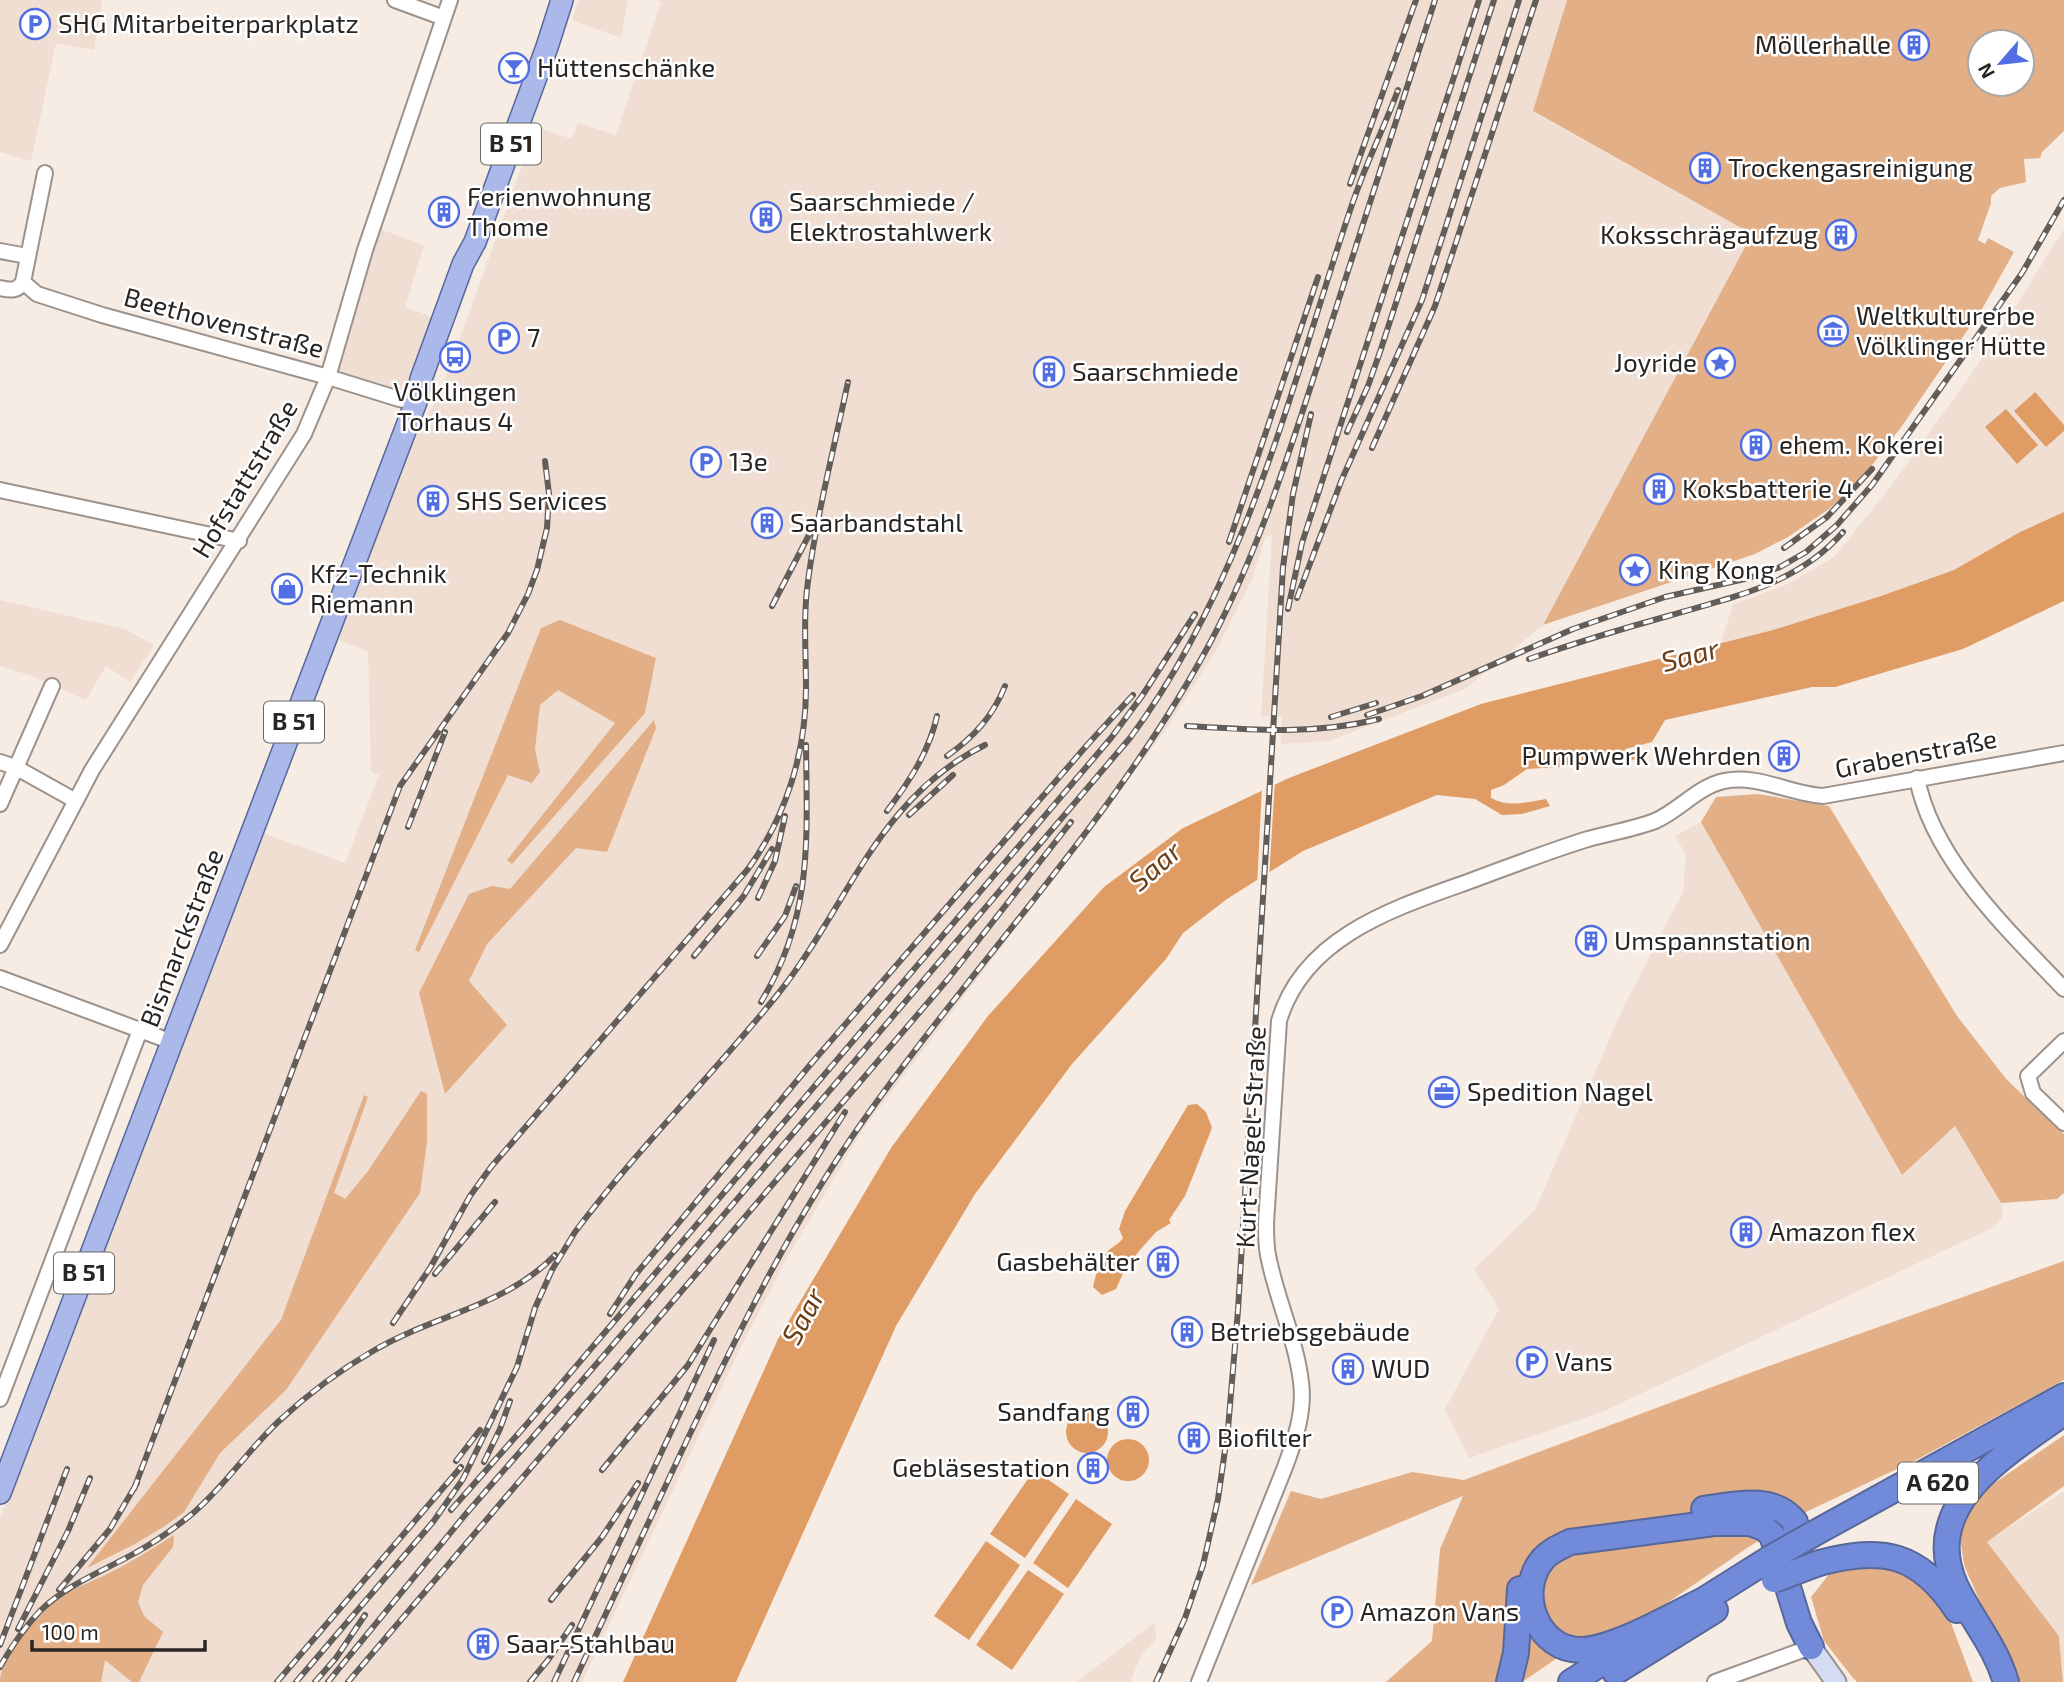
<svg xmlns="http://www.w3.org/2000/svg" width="2064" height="1682" font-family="'Exo 2',sans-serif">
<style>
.built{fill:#efded1}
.green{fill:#e3af87;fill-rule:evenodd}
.water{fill:#e09c65}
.pier{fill:#f7ece4}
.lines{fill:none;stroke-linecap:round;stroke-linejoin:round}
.street-casing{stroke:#9c928b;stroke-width:18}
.secondary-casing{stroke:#9c928b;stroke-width:23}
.primary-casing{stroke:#58679a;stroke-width:24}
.highway-casing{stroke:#58679a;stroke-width:28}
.street{stroke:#fff;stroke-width:14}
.secondary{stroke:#d4dcf4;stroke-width:19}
.primary{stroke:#aab9e9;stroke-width:21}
.highway{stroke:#718ada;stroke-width:24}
.rail-casing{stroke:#635d59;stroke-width:6}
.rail{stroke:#fff;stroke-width:3.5;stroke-dasharray:10;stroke-linecap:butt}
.highway-bridge-casing{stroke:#58679a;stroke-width:28;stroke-linecap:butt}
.highway-bridge{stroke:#718ada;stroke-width:24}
.labels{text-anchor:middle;stroke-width:5;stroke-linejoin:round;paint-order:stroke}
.shield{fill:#fff;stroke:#696664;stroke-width:2}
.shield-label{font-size:24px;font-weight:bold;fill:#292522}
.poi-label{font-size:26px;fill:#292522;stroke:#fff;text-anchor:start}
.street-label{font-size:26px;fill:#292522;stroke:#fff}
.water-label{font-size:28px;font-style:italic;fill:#6c3e15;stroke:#fff}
</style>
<rect width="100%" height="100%" fill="#f7ece4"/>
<path class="built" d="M0,0H102L94,50L56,43L31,161L0,152Z
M579,0H628L621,38L572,20Z
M655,0H1567L1533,112L1752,234L1543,625L1465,689L1329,741L1281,744L1282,717L1261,716L1272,537L1266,535L1253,577L1216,651L1163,734L864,1128L788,1256L739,1351L582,1682H0V1519L261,832L345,863L379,775L371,772L368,651L334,638L402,462L441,391L536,127L572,139L578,123L616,135L661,2Z
M377,228L424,245L405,307L433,317L406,395L331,371Z
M2064,229V512L2020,532L1954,570L1881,596L1773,630L1721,643L1733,604L1788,584L1834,557L1892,485L1989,349Z
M0,600L125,629L154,645L130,682L106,666L86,700L29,675L0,666Z
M1701,822L1901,1174L1955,1126L2001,1203L2003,1212L2001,1220L1992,1228L1602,1412L1469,1458L1445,1409L1499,1309L1474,1269L1535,1210L1622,1010L1683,892L1686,855L1675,836Z
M2064,1491V1682L2059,1636L1987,1542Z
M1155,1622L1156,1640L1141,1656L1130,1682H1077Z"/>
<path class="green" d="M1567,0H2064V131L2042,152L2040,158L2024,159L2026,182L2000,188L1991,196V203L1978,240L1985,244L1988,238L2014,252L1982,309L1902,426L1862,478L1829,509L1788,537L1755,554L1543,625L1752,234L1533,111ZM1980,42H2022V84H1980Z
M560,620L656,658L645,713L512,864L507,860L615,723L558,690L540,705L535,749L540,772L532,783L508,775L419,952L415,950L541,628Z
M654,720L656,728L607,852L576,848L487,944L469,981L507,1025L445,1094L419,993L469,894L492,886L510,889Z
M1758,794L1829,806L1957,1016L2007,1080L2064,1134V1193L2057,1199L2001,1203L1955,1126L1902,1175L1701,822L1716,797Z
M421,1091L427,1094V1142L420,1193L286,1390L220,1453L184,1512L165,1526L133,1545L87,1568L281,1320L364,1095L368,1097L334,1193L345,1199L368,1171Z
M2064,1261V1380L1918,1459L1806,1512L1747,1548L1654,1612L1585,1639L1522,1682H1386L1432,1641L1440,1549L1463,1496L1251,1585L1291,1491L1321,1499L1412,1472L1464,1480L1755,1371Z
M2064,1435V1486L1987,1542L2059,1636L2063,1682H2015L1964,1565L1959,1530L1980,1493Z
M174,1535L173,1547L143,1585L138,1602L144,1616L163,1632L139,1682H132L105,1660L101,1682H0C0,1655 38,1611 61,1597C75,1587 94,1581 109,1573C132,1562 153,1548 174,1535Z
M1861,1566L1888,1567L1920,1579L1951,1623L1973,1682H1857L1853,1678L1824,1641L1811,1597L1830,1573Z"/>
<path class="water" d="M2035,392L2064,425V431L2046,447L2014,411Z
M2006,409L2038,445L2017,464L1985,427Z
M2064,512V601L1963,649L1835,687H1812L1665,720L1652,742L1625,749L1638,758L1622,764L1605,755L1560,767L1527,769L1504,785L1491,790V798C1509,808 1527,802 1546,799L1550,806L1522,814L1502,815L1475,799L1437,795L1303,851L1227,899L1183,933L1166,959L1072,1064L975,1194L896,1326L736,1682H623L778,1339L891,1148L988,1016L1104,887L1183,828L1289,778L1481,704L1773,630L1881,596L1954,570L2020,532Z
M1197,1104L1206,1112L1212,1128L1185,1196L1169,1220L1171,1223L1156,1232L1139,1251L1124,1271L1116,1289L1102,1295L1093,1287C1096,1274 1099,1260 1110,1249C1115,1245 1119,1244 1123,1238L1119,1229L1125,1211L1188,1105Z
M1066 1432a21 21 0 1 1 42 0a21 21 0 1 1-42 0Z
M1107 1460a21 21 0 1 1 42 0a21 21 0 1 1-42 0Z
M1034,1470L1069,1494L1025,1558L990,1534Z
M1076,1499L1112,1524L1068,1588L1033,1563Z
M986,1541L1020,1565L969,1640L934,1616Z
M1028,1570L1064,1594L1012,1670L976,1645Z"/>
<path class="pier" d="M1275,781L1269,878L1257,886L1262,787Z"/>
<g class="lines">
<g class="street-casing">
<path id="street" d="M395,0L444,18
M0,251L27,256
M23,282L37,294L102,315L328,377L399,399L416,402
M0,288C10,290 17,292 23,282L45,173
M0,490L239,541
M0,762L15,767L76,801
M1917,778C1932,859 2009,931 2064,989
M0,804L52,686
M0,945L92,770L304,434L328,377L365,250L450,0
M0,978L172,1042
M2064,1041L2028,1076L2033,1093L2064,1123
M0,1399L140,1030
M1199,1682L1285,1467C1295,1440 1305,1411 1301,1382C1296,1339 1276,1298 1268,1255C1266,1245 1266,1234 1266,1223L1279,1021C1304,935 1398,907 1473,880C1511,866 1549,851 1588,839C1610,833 1634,829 1655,821C1680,810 1697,787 1724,781C1758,774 1790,794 1823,796L2064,753
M1715,1682L1811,1647"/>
</g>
<g class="secondary-casing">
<path id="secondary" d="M1811,1647L1836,1682"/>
</g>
<g class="primary-casing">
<path id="primary" d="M0,1493L416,402L421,379L463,264L475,242L547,47L562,0"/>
</g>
<g class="highway-casing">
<path id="highway" d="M1704,1509C1734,1505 1774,1494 1795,1522L1798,1563
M1813,1534L2064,1396
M1819,1563C1883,1546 1919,1553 1957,1610
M1702,1601C1671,1616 1616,1648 1583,1650C1537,1652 1515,1592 1543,1559C1550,1551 1560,1547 1570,1542L1714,1523H1750L1764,1528L1772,1535L1799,1623L1811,1647
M1688,1610L1769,1559
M1615,1672L1715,1610
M1509,1682L1516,1653L1520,1589
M1571,1682L1627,1647
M2006,1682C1995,1645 1972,1620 1956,1587C1918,1505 2004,1456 2059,1416"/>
</g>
<use href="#street" class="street"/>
<use href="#secondary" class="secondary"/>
<use href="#primary" class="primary"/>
<use href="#highway" class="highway"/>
<g class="rail-casing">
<path id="rail" d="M1350,184L1416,0
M1347,432L1368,386L1381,349L1494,0
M1372,448L1435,306L1536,0
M1229,542L1318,277
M1784,548L1827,517L1872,469
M1297,598L1342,479L1422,300L1519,0
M772,606L810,533
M1288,609L1302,543L1479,0
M1529,659C1575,643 1621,629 1668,616C1732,597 1797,585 1843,532
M1367,715L1422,696L1573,629L1665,597L1749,578L1780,567L1806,552L1837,525L1872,485L2022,273L2064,200
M1331,717L1376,703
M1187,726C1252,730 1315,735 1379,719
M947,756C974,737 993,716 1005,686
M887,811C909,782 929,752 937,716
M909,815L953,775
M408,827L445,732
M758,898L775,861L785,816
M694,956L743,897L772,849
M757,956L785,916L796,886
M761,1002C813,916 807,841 806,745
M435,1274L495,1202
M610,1314L636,1274L810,1065L1088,744L1133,695
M393,1323L430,1268L470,1196L491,1167L748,869C786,817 806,752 806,688C806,652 803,617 808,581C817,514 834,448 848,382
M456,1461L480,1430
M484,1462L500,1429L510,1401
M602,1470L688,1365L845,1112
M134,1489L400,786L508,633L528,594L537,570L547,528L549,494L545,461
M451,1510L526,1425L1111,738L1142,696L1195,614
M59,1590L110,1529L137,1483
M551,1600L602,1537L638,1483
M18,1629L68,1531L90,1478
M0,1645L67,1469
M0,1667C11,1647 24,1628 40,1611C66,1585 103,1571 135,1553C155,1542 175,1528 192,1514C225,1486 248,1450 279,1421C307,1395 340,1370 373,1351C433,1315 505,1307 555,1255
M277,1682L461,1467
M296,1682L433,1522L463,1479L517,1367L535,1308L552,1270L575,1232C637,1149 713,1075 778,994C849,905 877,798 985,745
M315,1682L336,1658L365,1615
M328,1682L465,1515L606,1353L1130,738C1236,595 1283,420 1336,253C1343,232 1350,209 1358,188C1370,155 1386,123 1398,90
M348,1682L948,979L1071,822
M530,1682L548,1660L572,1625
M554,1682L714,1340
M574,1682C609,1607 644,1532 679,1457C734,1341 789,1226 863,1121C977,959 1117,817 1211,641C1259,550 1289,453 1321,355C1359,237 1397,118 1435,0
M1156,1682L1185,1618L1203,1565L1218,1499L1228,1429L1238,1310L1283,567L1293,494L1311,414"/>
</g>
<use href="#rail" class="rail"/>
<g class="highway-bridge-casing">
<path id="highway-bridge" d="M1769,1559L1813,1534
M1774,1580L1819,1563"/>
</g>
<use href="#highway-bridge" class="highway-bridge"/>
</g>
<defs>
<g id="parking-ring" transform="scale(1.575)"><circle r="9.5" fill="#fff" stroke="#526ee3" stroke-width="1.5"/><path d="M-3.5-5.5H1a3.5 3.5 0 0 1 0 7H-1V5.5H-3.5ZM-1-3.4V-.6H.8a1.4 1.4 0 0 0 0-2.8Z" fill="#526ee3"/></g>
<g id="building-ring" transform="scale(1.575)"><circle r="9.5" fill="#fff" stroke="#526ee3" stroke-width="1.5"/><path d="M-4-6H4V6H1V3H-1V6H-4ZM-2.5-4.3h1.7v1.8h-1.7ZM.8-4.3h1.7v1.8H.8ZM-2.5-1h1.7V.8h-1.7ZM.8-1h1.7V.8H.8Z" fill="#526ee3"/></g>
<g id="bar-ring" transform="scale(1.575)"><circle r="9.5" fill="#fff" stroke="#526ee3" stroke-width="1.5"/><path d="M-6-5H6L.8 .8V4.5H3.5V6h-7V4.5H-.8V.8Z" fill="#526ee3"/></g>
<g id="museum-ring" transform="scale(1.575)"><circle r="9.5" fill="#fff" stroke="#526ee3" stroke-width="1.5"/><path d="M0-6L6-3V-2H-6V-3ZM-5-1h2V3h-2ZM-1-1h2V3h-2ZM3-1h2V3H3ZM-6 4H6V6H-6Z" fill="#526ee3"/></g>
<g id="bus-ring" transform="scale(1.575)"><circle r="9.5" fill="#fff" stroke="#526ee3" stroke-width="1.5"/><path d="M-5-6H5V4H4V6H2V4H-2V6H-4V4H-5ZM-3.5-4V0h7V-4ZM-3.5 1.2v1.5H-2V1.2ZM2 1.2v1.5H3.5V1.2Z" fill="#526ee3"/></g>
<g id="sight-ring" transform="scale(1.575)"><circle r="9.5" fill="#fff" stroke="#526ee3" stroke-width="1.5"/><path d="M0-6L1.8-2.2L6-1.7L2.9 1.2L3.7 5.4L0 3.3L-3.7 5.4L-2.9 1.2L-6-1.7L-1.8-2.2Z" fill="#526ee3"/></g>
<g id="shop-ring" transform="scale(1.575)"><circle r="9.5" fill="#fff" stroke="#526ee3" stroke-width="1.5"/><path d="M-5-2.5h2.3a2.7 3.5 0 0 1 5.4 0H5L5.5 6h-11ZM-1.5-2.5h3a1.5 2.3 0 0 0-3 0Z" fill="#526ee3"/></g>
<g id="office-ring" transform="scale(1.575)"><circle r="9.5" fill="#fff" stroke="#526ee3" stroke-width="1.5"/><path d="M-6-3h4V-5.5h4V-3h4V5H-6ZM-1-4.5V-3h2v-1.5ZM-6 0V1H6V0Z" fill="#526ee3"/></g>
</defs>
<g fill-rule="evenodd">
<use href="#parking-ring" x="35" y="24"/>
<use href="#building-ring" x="1914" y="45"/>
<use href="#bar-ring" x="514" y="68"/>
<use href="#building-ring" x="1705" y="168"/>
<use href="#building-ring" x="444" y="212"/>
<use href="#building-ring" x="766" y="217"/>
<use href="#building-ring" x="1841" y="235"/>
<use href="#museum-ring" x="1833" y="331"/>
<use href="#parking-ring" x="504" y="338"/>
<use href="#bus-ring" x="455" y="357"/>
<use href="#sight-ring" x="1720" y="363"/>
<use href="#building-ring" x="1049" y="372"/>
<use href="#building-ring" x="1756" y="445"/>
<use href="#parking-ring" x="706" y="462"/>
<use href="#building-ring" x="1659" y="489"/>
<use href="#building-ring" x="433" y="501"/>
<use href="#building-ring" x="767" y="523"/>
<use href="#sight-ring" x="1635" y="570"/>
<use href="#shop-ring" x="287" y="589"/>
<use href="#building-ring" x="1784" y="756"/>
<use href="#building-ring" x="1591" y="941"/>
<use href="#office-ring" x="1444" y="1092"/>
<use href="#building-ring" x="1746" y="1232"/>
<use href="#building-ring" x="1163" y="1262"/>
<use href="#building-ring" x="1187" y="1332"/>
<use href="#parking-ring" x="1532" y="1362"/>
<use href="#building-ring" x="1348" y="1369"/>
<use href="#building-ring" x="1133" y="1412"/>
<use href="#building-ring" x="1194" y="1438"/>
<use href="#building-ring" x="1093" y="1468"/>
<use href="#parking-ring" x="1337" y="1612"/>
<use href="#building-ring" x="483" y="1644"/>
</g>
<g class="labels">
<g class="shield">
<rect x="481" y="123.5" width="60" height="41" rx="5"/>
<rect x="264" y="701.5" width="60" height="41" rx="5"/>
<rect x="54" y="1252.5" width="60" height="41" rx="5"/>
<rect x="1898" y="1462.5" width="80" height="41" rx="5"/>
</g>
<g class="shield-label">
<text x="511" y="152">B 51</text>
<text x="294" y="730">B 51</text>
<text x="84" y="1281">B 51</text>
<text x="1938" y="1491">A 620</text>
</g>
<g class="poi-label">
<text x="58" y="33">SHG Mitarbeiterparkplatz</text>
<text x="1891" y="54" text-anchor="end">Möllerhalle</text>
<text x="537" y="77">Hüttenschänke</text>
<text x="1728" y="177">Trockengasreinigung</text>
<text x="467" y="206">Ferienwohnung<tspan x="467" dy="30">Thome</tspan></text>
<text x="789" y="211">Saarschmiede /<tspan x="789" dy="30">Elektrostahlwerk</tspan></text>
<text x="1818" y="244" text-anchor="end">Koksschrägaufzug</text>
<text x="1856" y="325">Weltkulturerbe<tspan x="1856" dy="30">Völklinger Hütte</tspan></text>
<text x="527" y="347">7</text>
<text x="1697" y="372" text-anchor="end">Joyride</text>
<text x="1072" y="381">Saarschmiede</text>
<text x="455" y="401" text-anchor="middle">Völklingen<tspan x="455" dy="30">Torhaus 4</tspan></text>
<text x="1779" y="454">ehem. Kokerei</text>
<text x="729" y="471">13e</text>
<text x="1682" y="498">Koksbatterie 4</text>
<text x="456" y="510">SHS Services</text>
<text x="790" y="532">Saarbandstahl</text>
<text x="1658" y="579">King Kong</text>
<text x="310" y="583">Kfz-Technik<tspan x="310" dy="30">Riemann</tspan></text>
<text x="1761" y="765" text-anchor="end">Pumpwerk Wehrden</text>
<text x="1614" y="950">Umspannstation</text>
<text x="1467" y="1101">Spedition Nagel</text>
<text x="1769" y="1241">Amazon flex</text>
<text x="1140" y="1271" text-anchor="end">Gasbehälter</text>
<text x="1210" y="1341">Betriebsgebäude</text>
<text x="1555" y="1371">Vans</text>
<text x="1371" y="1378">WUD</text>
<text x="1110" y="1421" text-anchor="end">Sandfang</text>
<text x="1217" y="1447">Biofilter</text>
<text x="1070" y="1477" text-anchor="end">Gebläsestation</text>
<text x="1360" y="1621">Amazon Vans</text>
<text x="506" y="1653">Saar-Stahlbau</text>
</g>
<g class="street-label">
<text transform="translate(224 323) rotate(15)" y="9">Beethovenstraße</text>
<text transform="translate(245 479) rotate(-59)" y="9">Hofstattstraße</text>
<text transform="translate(1916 754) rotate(-11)" y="9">Grabenstraße</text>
<text transform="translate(182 938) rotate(-69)" y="9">Bismarckstraße</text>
<text transform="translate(1251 1137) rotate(-87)" y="9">Kurt-Nagel-Straße</text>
</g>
<g class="water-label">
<text transform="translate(1690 655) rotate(-15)" y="10">Saar</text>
<text transform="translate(1155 866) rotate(-41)" y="10">Saar</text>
<text transform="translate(803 1316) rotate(-62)" y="10">Saar</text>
</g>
</g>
<g transform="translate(2001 63) rotate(242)"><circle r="33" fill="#ffffff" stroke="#a9a8a7" stroke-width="2"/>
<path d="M0-5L12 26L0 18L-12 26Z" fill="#526ee3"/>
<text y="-10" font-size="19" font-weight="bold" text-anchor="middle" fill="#292522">N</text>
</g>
<path d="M32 1640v10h173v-10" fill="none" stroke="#292522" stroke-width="3.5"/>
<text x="42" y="1640" font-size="21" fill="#292522" stroke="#ffffff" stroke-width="5" paint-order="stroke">100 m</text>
</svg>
